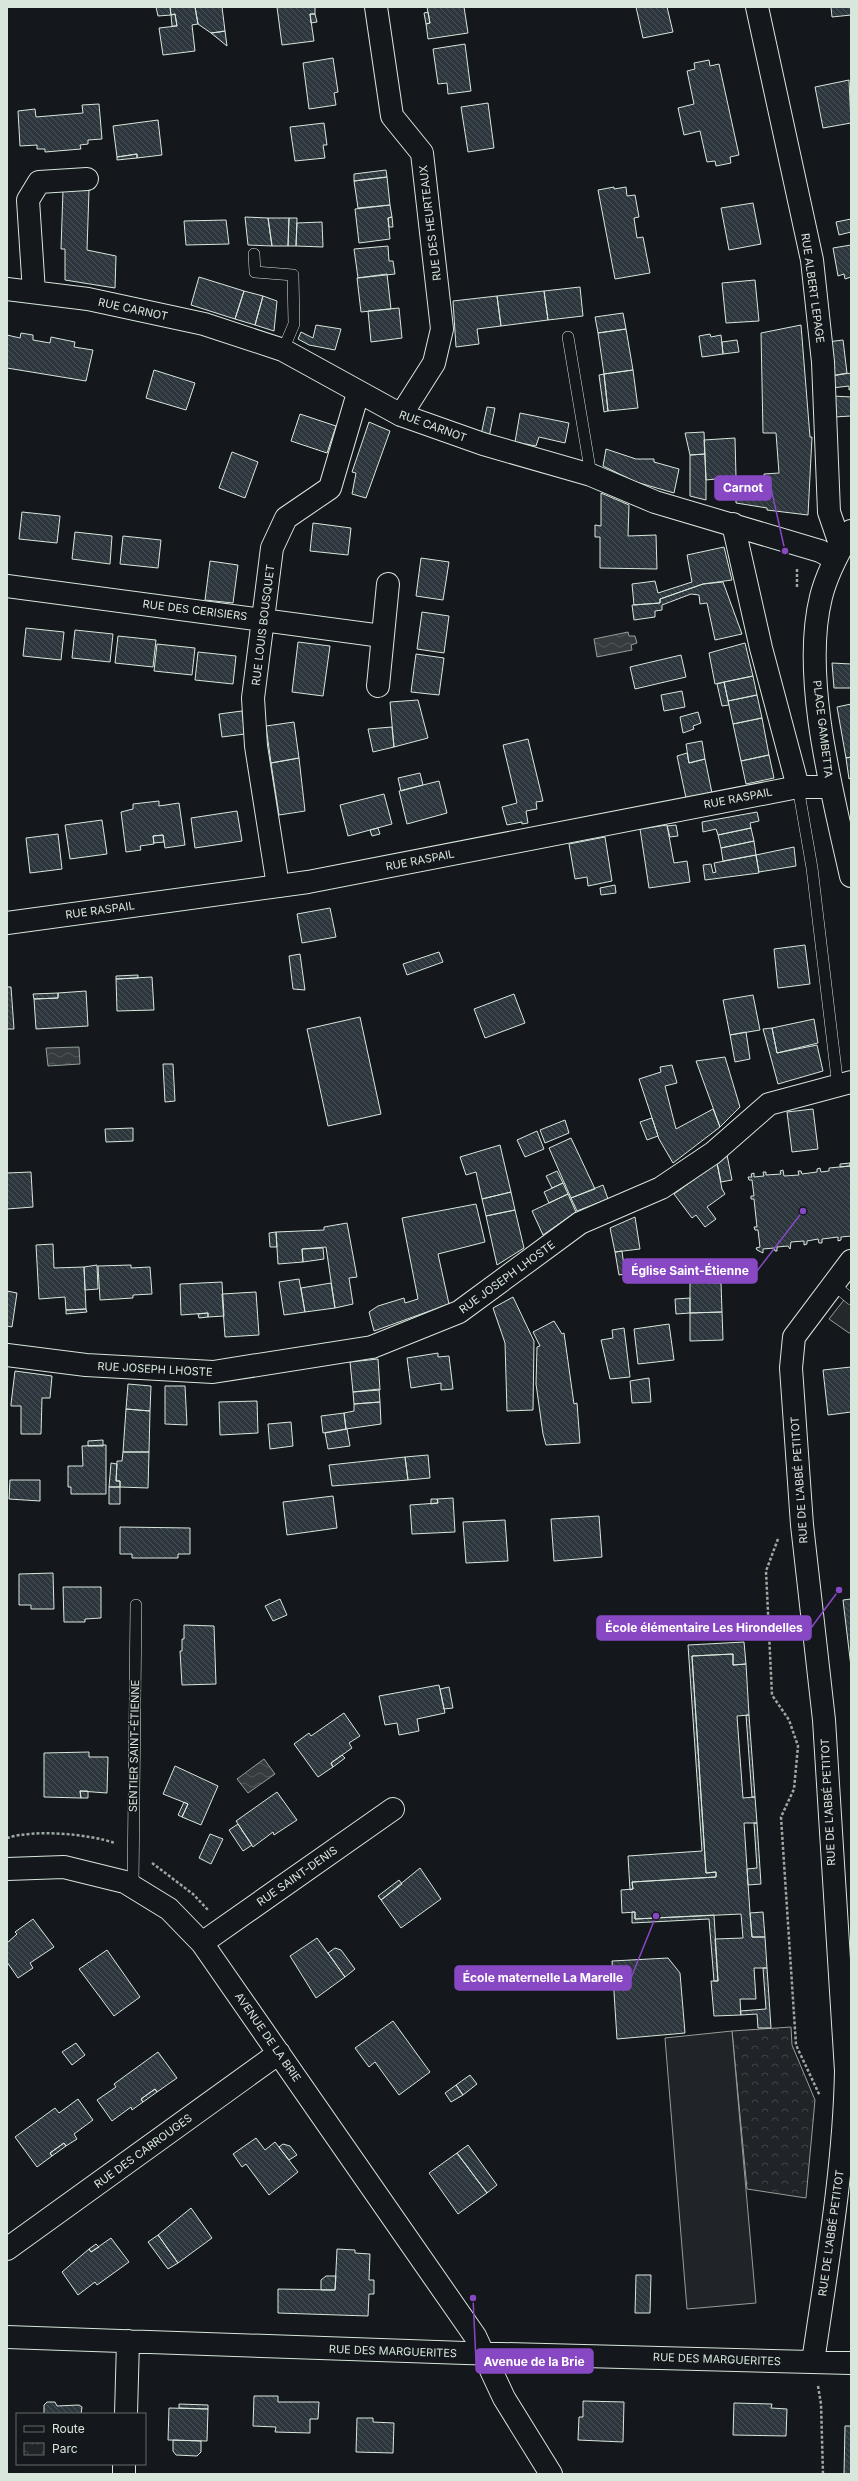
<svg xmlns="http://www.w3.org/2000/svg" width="858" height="2481" font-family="Inter,sans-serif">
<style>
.park{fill:url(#park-crowns);stroke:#939e99}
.pitch{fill:#202428;stroke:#939e99}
.parking{fill:#24282b;stroke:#939e99}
.water{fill:url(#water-waves);stroke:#939e99}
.building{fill:url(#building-back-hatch);stroke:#d8e6dc}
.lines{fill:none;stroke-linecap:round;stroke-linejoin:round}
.service-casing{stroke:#d8e6dc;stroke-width:12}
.minor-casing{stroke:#d8e6dc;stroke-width:24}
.tertiary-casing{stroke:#d8e6dc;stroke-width:24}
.path{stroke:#9da8a2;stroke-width:2.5;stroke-dasharray:3 2;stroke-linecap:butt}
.service{stroke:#14181c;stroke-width:11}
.minor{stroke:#14181c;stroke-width:22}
.tertiary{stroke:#14181c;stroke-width:22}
.labels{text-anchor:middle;stroke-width:3;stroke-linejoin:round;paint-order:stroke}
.street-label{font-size:11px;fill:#d8e6dc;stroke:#14181c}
.leader{fill:none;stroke:#8948c3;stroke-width:1.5}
.callout-dot{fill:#8948c3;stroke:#14181c;stroke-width:1.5}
.callout{fill:#8948c3;stroke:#8948c3;stroke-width:1.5}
.callout-label{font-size:12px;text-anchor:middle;font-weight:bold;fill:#fff}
</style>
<defs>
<pattern id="park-crowns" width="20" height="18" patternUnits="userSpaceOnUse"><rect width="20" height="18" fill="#202428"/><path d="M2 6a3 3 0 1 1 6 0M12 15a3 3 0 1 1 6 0" fill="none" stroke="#404447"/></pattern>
<pattern id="water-waves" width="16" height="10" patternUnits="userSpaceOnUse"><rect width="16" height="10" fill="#363b3e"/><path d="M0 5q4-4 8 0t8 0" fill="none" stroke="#525759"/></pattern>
<pattern id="building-back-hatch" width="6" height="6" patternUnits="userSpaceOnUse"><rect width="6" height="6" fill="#2c363c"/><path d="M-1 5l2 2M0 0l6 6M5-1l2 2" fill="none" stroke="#4a5358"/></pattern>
</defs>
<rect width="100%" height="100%" fill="#14181c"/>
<path class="park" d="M791,2027L792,2045L815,2100L806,2198L747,2189L732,2031Z"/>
<path class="pitch" d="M732,2031L756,2303L687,2309L665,2038Z"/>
<path class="parking" d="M851,1291V1333H849L829,1319Z"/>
<path class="water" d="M628,632L629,636H635L637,643L631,645L632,650L597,657L594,639Z
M79,1047L80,1064L48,1066L46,1048Z
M264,1759L275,1774L248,1793L237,1779Z"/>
<path class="building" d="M156,7H170L171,15L158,16Z
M170,7H195L198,24L192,25L195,51L163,55L159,28L177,26L175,14L171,15Z
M195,7H222L225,31L211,33L198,24Z
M277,7H315V14H310L314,41L282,45Z
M427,7H464L468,33L428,39L426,24L430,23Z
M636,7H667L673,32L643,38Z
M831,7H851V15L832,17Z
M428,12L430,23L426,24L424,13Z
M175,14L177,26H172L171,15Z
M310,14H315L317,22L311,23Z
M225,31L227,46L211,33L220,32Z
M465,44L471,91L448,94L447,83L438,84L433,49Z
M333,58L338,92L334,93L336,105L309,109L303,63Z
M709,60L710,66L719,64L739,155L730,157L731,163L716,166L715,161L707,162L700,131L684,135L678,108L694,104L687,71L695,69L694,63Z
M849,80L851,123L823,128L815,87Z
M488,103L494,148L468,152L461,107Z
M99,104L102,139L88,140V144L80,145L81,149L45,152V149H37V145L20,146L18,111L35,109L36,117L83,113L82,105Z
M158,120L162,155L137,158V154L117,157L113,126Z
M324,123L327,145H323L325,158L295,161L290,127Z
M137,154V158L117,160V157Z
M386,170L387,177L354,181V174Z
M387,177L390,205L358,208L354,181Z
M614,187V189L626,187L627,196L635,195L639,217L634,218L637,238L643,237L650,273L615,279L598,190Z
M63,190H89L87,250L116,256L115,288L65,280V249H61Z
M753,203L761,244L729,250L721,208Z
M390,205L392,217L388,218L390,239L359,243L355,209Z
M245,217L268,218L272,246L248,245Z
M392,217L393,227H389L388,218Z
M268,218H289L288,246H272Z
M289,218H297L296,246H288Z
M851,219V232L839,235L836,222Z
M226,220L229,244L186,245L184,221Z
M322,222L323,247L296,246L297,223Z
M851,245V277L845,279L844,274L838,276L833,248Z
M388,246L389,261H393L395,274L358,278L354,249Z
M387,274L391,309L361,312L357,278Z
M199,277L244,291L235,319L191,305Z
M755,280L759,321L726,323L722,283Z
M580,287L583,316L548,320L544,291Z
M244,291L263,296L255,325L235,319Z
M544,291L548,320L501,326L497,296Z
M263,296L277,301L274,331L255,325Z
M497,296L501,326L477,329L479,344L456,347L453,301Z
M399,308L402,338L371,342L368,311Z
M623,313L626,329L598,333L595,317Z
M316,325L341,329L335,350L309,345L298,339L301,332L313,338Z
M801,325L810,437H812L808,515L767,510V508L736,503V477H764V474L779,473L776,433H763L761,333Z
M626,329L633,370L604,374L598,333Z
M21,333L33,335V340L50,343L51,337L75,342L74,347L93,350L86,381L7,368V335L20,338Z
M710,334L711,337L721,335L723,354L702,357L699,336Z
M737,340L739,352L723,354L722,342Z
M843,340L847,373L831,376L827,342Z
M154,370L195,383L186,410L146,398Z
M633,370L638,408L608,411L604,374Z
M851,373V389L849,390V386L832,388L831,376Z
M604,374L608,411L604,412L599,375Z
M833,396L851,397V416L834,417Z
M487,407L495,408L489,437L481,435Z
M520,413L569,423L565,443L539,437L536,446L515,442Z
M300,414L336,426L327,453L291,441Z
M369,422L390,431L366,498L352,494L356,473L352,472Z
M704,432L705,454L690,455L685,433Z
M735,438L736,477L706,480L704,440Z
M606,449L636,459H654V462L679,469L674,493L636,482L603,466Z
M232,452L258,462L245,498L219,488Z
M705,454L706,480V500L690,496V455Z
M601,493L629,505L628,536L656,535L657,569L600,568V537H595V525L601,526Z
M22,512L60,516L57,543L19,539Z
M313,523L351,528L348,555L310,551Z
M75,532L112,536L110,564L72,559Z
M123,536L161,540L158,568L120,564Z
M724,547L732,580L703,584L660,599V603L634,605L632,584L655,581L658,593L692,582L687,555Z
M421,558L449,562L443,600L416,596Z
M210,561L238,565L233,603L205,600Z
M723,582L742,634L715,640L707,603L700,604L699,595L691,594L662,605V610L655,611V617L634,620L632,605L660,603V599L703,584Z
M422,612L449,616L444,653L417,649Z
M26,628L64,632L61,660L23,656Z
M75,630L113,634L110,662L72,658Z
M118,636L156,640L153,667L115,663Z
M298,642L330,646L323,696L292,692Z
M745,643L753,676L715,684L709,653Z
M157,644L195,648L192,675L154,671Z
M198,652L236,656L233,684L195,680Z
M416,654L444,658L439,695L411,692Z
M681,655L686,677L635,689L630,667Z
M832,663L851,664V688H834Z
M753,676L757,695L728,701L724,682Z
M724,682L729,705L722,706L717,684Z
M682,691L685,707L664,711L661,695Z
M757,695L762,718L733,724L728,701Z
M418,700L428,738L394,747L390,702Z
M851,704V757L846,758L837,707Z
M242,711L245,734L222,737L219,714Z
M698,712L701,723L693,726L694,729L683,733L680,717Z
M762,718L769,755L741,761L733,724Z
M294,722L299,758L271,763L266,726Z
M392,727L394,747L373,752L368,729Z
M528,739L543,801L536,802L537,809L526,811L528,823L522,824V822L507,825L502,807L517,803L503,745Z
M702,741L705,759L689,763L686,744Z
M687,753L689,763L705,759L712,793L686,798L677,756Z
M769,755L774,778L746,784L741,761Z
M851,757V778L849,779L846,758Z
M299,758L305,811L279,815L271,763Z
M420,773L423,785L401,791L398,778Z
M439,781L447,813L407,824L399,791Z
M384,794L392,824L348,836L340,805Z
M159,801V806L179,803L185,845L165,848L163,835L153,836L154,844L140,846L141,850L126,852L121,812L133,809V804Z
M237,811L242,841L195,848L191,818Z
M757,812L759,821L750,823L751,828L718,835L716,829L703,832L702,822Z
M102,820L107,854L70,859L65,825Z
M667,825L674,863L687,861L690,882L649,888L640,829Z
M676,825L678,836L670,837L667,826Z
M378,828L380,834L372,836L370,830Z
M751,828L754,841L721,848L718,835Z
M58,834L62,869L30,873L26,838Z
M163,835L164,842L154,843L153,836Z
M605,837L612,881L588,886L587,877L575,879L569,844Z
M754,841L756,855L723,861L721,848Z
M794,847L796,866L759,872L756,855Z
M756,855L759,873L705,880L703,865L711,864L713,873L716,872L714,863Z
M615,885L616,893L601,895L600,888Z
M330,908L336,937L302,943L297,914Z
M805,945L810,984L778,988L774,949Z
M439,952L443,962L407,975L403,964Z
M300,954L305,990L293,989L289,956Z
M138,975V978L116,979V976Z
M152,977L154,1010L117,1011L116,979Z
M7,987H11L14,1029H7Z
M86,991L88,1026L36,1029L34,999L58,998V993Z
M58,993V998L34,999L33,994Z
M514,994L525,1023L485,1038L474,1009Z
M753,995L760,1030L730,1035L723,1000Z
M360,1017L381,1114L328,1126L307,1029Z
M814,1019L818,1043L777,1053L772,1028Z
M772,1028L777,1053L817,1045L823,1071L778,1084L763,1029Z
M746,1032L750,1059L735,1062L730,1035Z
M725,1057L740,1107L720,1127L696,1061Z
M163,1064H173L175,1101L165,1102Z
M672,1065L677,1083L665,1086L676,1129L713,1109L720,1127L673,1163L659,1139L639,1079L661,1072L660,1067Z
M813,1109L818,1149L792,1152L787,1112Z
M652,1118L658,1136L647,1140L640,1122Z
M565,1120L569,1133L545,1143L540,1130Z
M133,1128V1141L106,1142L105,1129Z
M537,1131L544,1149L525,1157L517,1140Z
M571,1138L595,1189L571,1198L549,1148Z
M500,1145L511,1192L482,1199L476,1172L466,1175L460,1157Z
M727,1155L732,1180L721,1182L717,1163Z
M717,1163L722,1189L725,1194L707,1207L716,1219L705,1227L696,1215L692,1218L674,1194Z
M850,1163V1166L840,1167V1164Z
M850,1163H851V1236L841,1237V1240L838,1241V1237L822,1239V1243H819L818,1239L807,1241V1244L804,1245V1241L791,1242L790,1249L788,1246L777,1247V1251H775L774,1248L763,1249V1253L757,1250L756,1248L760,1247L758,1230H755L754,1227H757L754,1199H751V1196H754L752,1180H749L748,1177H752L751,1174L754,1173V1177L764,1176L763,1172H766V1175L781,1174L780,1171L783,1170L784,1176L799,1175L798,1171H801L802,1174L817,1172V1169L820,1168L821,1172L829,1171V1168L850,1166Z
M557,1171L563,1183L552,1188L546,1176Z
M31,1172L33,1207L7,1209V1173Z
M563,1183L568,1194L549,1203L544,1192Z
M603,1185L608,1199L577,1211L571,1198Z
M511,1192L515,1210L486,1216L482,1199Z
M568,1194L576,1212L543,1235L532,1211Z
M476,1204L485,1242L438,1254L449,1304L374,1331L369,1312L378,1306L404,1298L405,1303L418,1299L402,1218Z
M515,1210L524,1248L497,1265L486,1216Z
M635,1217L640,1249L615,1252L610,1228Z
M347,1223L357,1277L349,1278L353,1304L335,1308L326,1247L302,1249L303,1262L278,1264L276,1232L324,1230V1227Z
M276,1232L277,1247H270L269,1233Z
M53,1244L54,1268L84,1267L86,1309L66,1310L65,1297L39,1299L36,1245Z
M323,1248L324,1259L303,1262L302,1249Z
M622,1251L625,1274L619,1275L615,1252Z
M97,1265L98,1289L85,1290L84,1267Z
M131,1265V1268L150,1267L152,1294L133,1295V1298L100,1300L98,1266Z
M299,1279L305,1312L284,1315L279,1282Z
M222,1282L224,1316L208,1317V1313L181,1315L180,1284Z
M690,1282L721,1283L722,1312L690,1313Z
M331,1283L335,1308L305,1312L301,1288Z
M7,1291L17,1293L12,1327L7,1326Z
M256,1292L259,1335L225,1337L222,1294Z
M513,1297L534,1341L533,1410L507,1411L505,1343L493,1308Z
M690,1298V1313L676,1314L675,1299Z
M86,1309L87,1312L66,1314V1310Z
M722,1312L723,1340L690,1341V1313Z
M208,1313V1317L199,1318L198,1314Z
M554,1321L562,1334L564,1333L574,1404L577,1403L580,1443L546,1445L543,1434L536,1384L537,1347L540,1346L533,1332Z
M669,1324L674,1360L638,1364L634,1329Z
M624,1328L630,1377L610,1379L601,1340L613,1338L612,1330Z
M438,1353V1357L449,1356L453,1389L441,1390V1383L411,1388L407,1358Z
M378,1359L380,1390L353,1392L350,1362Z
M851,1367V1412L828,1415L823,1370Z
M15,1371L52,1376L50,1398H42L41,1434H21V1406H11V1404Z
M649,1378L651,1402L632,1403L630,1381Z
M128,1384L151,1386L150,1411L126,1409Z
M165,1386H185L187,1425L165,1424Z
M379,1389L380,1402L354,1404L353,1392Z
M257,1401L258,1433L220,1435L219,1402Z
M380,1402L381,1424L346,1429L344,1413L354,1411V1404Z
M126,1409L150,1411L149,1452H123Z
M344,1413L346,1429L323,1433L321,1416Z
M291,1422L293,1446L270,1449L268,1424Z
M347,1429L350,1446L328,1449L325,1433Z
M103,1440V1446H88V1441Z
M106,1445V1494H71V1487H68V1466H83L82,1446Z
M123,1452H149L148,1488L120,1487V1481H116L117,1461H122Z
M428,1455L430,1478L408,1480L405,1457Z
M405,1457L408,1480L332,1486L329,1465Z
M111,1463L117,1464L116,1481H120V1487H109Z
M10,1480H40V1501L9,1499Z
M109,1487H120V1504H109Z
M333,1496L337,1528L287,1535L283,1502Z
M453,1498L455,1532L412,1534L410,1505L438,1503L437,1499Z
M431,1499H437L438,1503L431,1504Z
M599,1516L602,1557L554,1561L551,1519Z
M505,1520L508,1561L466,1563L463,1522Z
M120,1527L190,1528V1554H178V1558H132V1554H120Z
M53,1573L54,1609H31V1605H19V1574Z
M63,1587H101V1618L85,1619V1622H64Z
M280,1599L287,1615L273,1621L265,1606Z
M851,1599V1667L843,1600Z
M184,1625L214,1626L216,1684L182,1685L180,1651H182V1639H184Z
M744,1642L746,1664L733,1665V1654L692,1656L706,1873L716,1872V1877L632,1882L633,1889L630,1890L628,1856L702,1851L688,1645Z
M733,1654V1665L746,1664L749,1715L737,1716L743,1798L755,1797L757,1823H744L750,1913L752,1937H765L767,1968H754L756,1999H740L741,2015L714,2016L711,1981H718L715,1939L743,1938L741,1914L635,1919V1912L622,1913L621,1890L633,1889L632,1882L716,1877V1872L706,1873L692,1656Z
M439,1685L445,1713L417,1719L419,1731L399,1735L397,1723L385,1725L379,1696Z
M449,1687L453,1708L444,1709L440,1689Z
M344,1713L360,1736L349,1743L352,1748L331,1763L333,1767L318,1777L294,1744L309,1733L311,1736Z
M746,1715H749L755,1797H752Z
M89,1752V1757H108L107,1793L80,1791L81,1798L44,1797V1753Z
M342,1755L345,1758L333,1767L331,1763Z
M175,1766L218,1786L201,1825L182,1817L188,1804L163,1794Z
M80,1791H88V1798H81Z
M277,1792L297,1820L274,1835L273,1832L253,1847L236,1821Z
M184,1802L188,1804L182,1817L178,1815Z
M754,1823H757L761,1884L748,1885L747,1869L757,1868Z
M238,1824L252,1845L243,1851L229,1830Z
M210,1834L223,1839L211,1864L199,1858Z
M420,1868L441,1899L401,1928L381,1900Z
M399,1880L402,1884L381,1900L378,1896Z
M632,1912H635V1919L714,1915L718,1981H714L709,1919L632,1923Z
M763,1912L765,1937H752L750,1913Z
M33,1919L54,1947L30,1963L33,1968L18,1978L7,1962V1943L17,1934L15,1932Z
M317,1938L345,1977L316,1998L290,1956Z
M335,1948L341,1950L355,1969L345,1977L328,1953Z
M107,1950L140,1997L114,2016L79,1969Z
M668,1958L680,1973L685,2033L617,2039L612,1961Z
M763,1968H767L771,2028H758L757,2014L741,2015L740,2011L766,2009Z
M393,2021L430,2072L399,2095L375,2062L369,2067L355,2048Z
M76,2043L85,2055L72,2065L62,2052Z
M158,2052L177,2078L157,2092L155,2089L141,2099L143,2102L132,2110L131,2107L112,2121L97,2100L116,2087L114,2084Z
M470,2075L477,2084L463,2095L456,2085Z
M456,2085L463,2095L451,2102L445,2093Z
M155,2089L157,2092L143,2102L141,2099Z
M78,2099L93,2120L74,2134L77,2139L66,2146L64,2143L50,2153L52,2156L37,2167L15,2137L55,2108L59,2113Z
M256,2138L265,2150L275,2142L298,2172L269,2195L246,2164L242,2167L233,2154Z
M64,2143L66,2146L52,2156L50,2153Z
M283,2144L290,2146L297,2155L289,2160L279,2147Z
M468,2145L497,2185L487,2193L457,2153Z
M457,2153L487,2193L458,2214L429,2173Z
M191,2208L212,2238L178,2263L158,2235Z
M158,2235L178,2263L168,2269L148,2242Z
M111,2238L129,2262L97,2285L95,2282L78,2295L62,2272L89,2249L91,2252Z
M96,2244L99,2247L91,2252L89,2249Z
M337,2249L355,2250V2253L370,2254L369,2280H374V2294H369L368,2316L278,2313V2289L335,2290Z
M636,2275H651L650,2313H635Z
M326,2276H336L335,2290H321V2280Z
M254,2396H278V2402H319L318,2419H310V2433L275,2432L276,2427L253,2426Z
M583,2401L624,2402L623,2442L578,2440L579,2417H583Z
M47,2402H55L57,2406L79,2405L82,2407L81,2414H44V2405Z
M734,2403L772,2404L771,2408L787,2409L786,2436L733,2435Z
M179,2404L208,2405V2409L179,2408Z
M169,2408L208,2409L207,2441L168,2440Z
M357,2418H373V2422L394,2423L393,2453L356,2452Z
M845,2426H851V2474H844Z
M173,2440L201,2441V2452L197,2456L176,2455L173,2451Z"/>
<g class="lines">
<g class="service-casing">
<path id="service" d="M254,254L255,272L293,275L294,324L283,350
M568,337L591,475
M798,787L812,868L838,1087
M833,1284L851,1299
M133,1887L136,1605"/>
</g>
<g class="minor-casing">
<path id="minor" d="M376,7L392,116L422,153L442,329L434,363L401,415
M757,7L812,260L823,362L829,512L841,547
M7,289L88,299L204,324L283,350L401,415L483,444L591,475L655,502L820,551L835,559
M34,292L28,200L39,182L87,179
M733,524L761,648L798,787
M7,586L382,636
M378,686L388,584
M278,886L256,746L253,698L272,548L286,518L330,488L358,393
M7,1355L86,1365L213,1372L372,1347L459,1312L580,1223L661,1188L713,1153L769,1104L851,1082
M7,1869L64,1867L125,1882L169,1909L202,1943L475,2336L504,2398L551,2474
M202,1943L393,1809
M7,2249L279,2053
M7,2337L465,2353L851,2363
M813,2362C827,2265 844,2169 846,2071L824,1720L802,1525L791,1368L794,1337L851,1261
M126,2414L128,2341
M124,2474V2464"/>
</g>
<g class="tertiary-casing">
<path id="tertiary" d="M851,531C839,551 827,573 821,597C801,677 833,796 851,876
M7,923L308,882L798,787H830"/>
</g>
<path class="path" d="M797,569V588
M778,1539L766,1571L772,1695L789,1720L798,1746L794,1789L781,1817L796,2045L820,2096
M7,1838C34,1829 89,1834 115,1843
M152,1863L193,1894L208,1910
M818,2386L821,2404L823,2474"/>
<use href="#service" class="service"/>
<use href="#minor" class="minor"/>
<use href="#tertiary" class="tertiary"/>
</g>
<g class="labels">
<g class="street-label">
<text transform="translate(430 223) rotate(-97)" y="4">RUE DES HEURTEAUX</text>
<text transform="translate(813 288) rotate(82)" y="4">RUE ALBERT LEPAGE</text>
<text transform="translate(133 309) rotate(12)" y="4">RUE CARNOT</text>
<text transform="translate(433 426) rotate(20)" y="4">RUE CARNOT</text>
<text transform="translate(195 610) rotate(7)" y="4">RUE DES CERISIERS</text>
<text transform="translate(263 625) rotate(-83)" y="4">RUE LOUIS BOUSQUET</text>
<text transform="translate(823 729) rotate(83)" y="4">PLACE GAMBETTA</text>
<text transform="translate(738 798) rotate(-11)" y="4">RUE RASPAIL</text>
<text transform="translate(420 860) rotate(-11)" y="4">RUE RASPAIL</text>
<text transform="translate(100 910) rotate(-8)" y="4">RUE RASPAIL</text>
<text transform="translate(507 1277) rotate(-36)" y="4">RUE JOSEPH LHOSTE</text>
<text transform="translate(155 1369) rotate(3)" y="4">RUE JOSEPH LHOSTE</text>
<text transform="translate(799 1480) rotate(-94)" y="4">RUE DE L'ABBÉ PETITOT</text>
<text transform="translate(134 1746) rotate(-89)" y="4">SENTIER SAINT-ÉTIENNE</text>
<text transform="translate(828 1802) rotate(-93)" y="4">RUE DE L'ABBÉ PETITOT</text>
<text transform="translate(297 1876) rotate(-35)" y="4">RUE SAINT-DENIS</text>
<text transform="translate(268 2037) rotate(55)" y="4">AVENUE DE LA BRIE</text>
<text transform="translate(143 2151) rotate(-36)" y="4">RUE DES CARROUGES</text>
<text transform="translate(831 2233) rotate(-82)" y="4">RUE DE L'ABBÉ PETITOT</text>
<text transform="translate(393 2351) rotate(2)" y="4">RUE DES MARGUERITES</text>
<text transform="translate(717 2359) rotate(2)" y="4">RUE DES MARGUERITES</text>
</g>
</g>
<path class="leader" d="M785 551L771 488M803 1211L757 1271M839 1590L811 1628M656 1916L631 1978M473 2298L476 2361"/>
<g class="callout-dot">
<circle cx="785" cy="551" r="4"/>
<circle cx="803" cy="1211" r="4"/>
<circle cx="839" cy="1590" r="4"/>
<circle cx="656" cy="1916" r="4"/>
<circle cx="473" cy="2298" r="4"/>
</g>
<g class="callout">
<rect x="715" y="476" width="56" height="24" rx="4"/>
<rect x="623" y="1259" width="134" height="24" rx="4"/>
<rect x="597" y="1616" width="214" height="24" rx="4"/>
<rect x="455" y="1966" width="176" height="24" rx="4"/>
<rect x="476" y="2349" width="117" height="24" rx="4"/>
</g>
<g class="callout-label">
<text x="743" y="492">Carnot</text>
<text x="690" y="1275">Église Saint-Étienne</text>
<text x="704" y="1632">École élémentaire Les Hirondelles</text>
<text x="543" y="1982">École maternelle La Marelle</text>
<text x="534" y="2366">Avenue de la Brie</text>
</g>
<rect width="858" height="2481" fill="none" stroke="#d8e6dc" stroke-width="16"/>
<rect x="16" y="2413" width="130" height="52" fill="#14181c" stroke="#626a69"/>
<rect x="24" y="2426" width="20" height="6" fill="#14181c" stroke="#626a69"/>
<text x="52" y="2433" font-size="12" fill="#d8e6dc">Route</text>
<rect x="24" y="2443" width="20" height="12" fill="url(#park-crowns)" stroke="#626a69"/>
<text x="52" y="2453" font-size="12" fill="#d8e6dc">Parc</text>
</svg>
